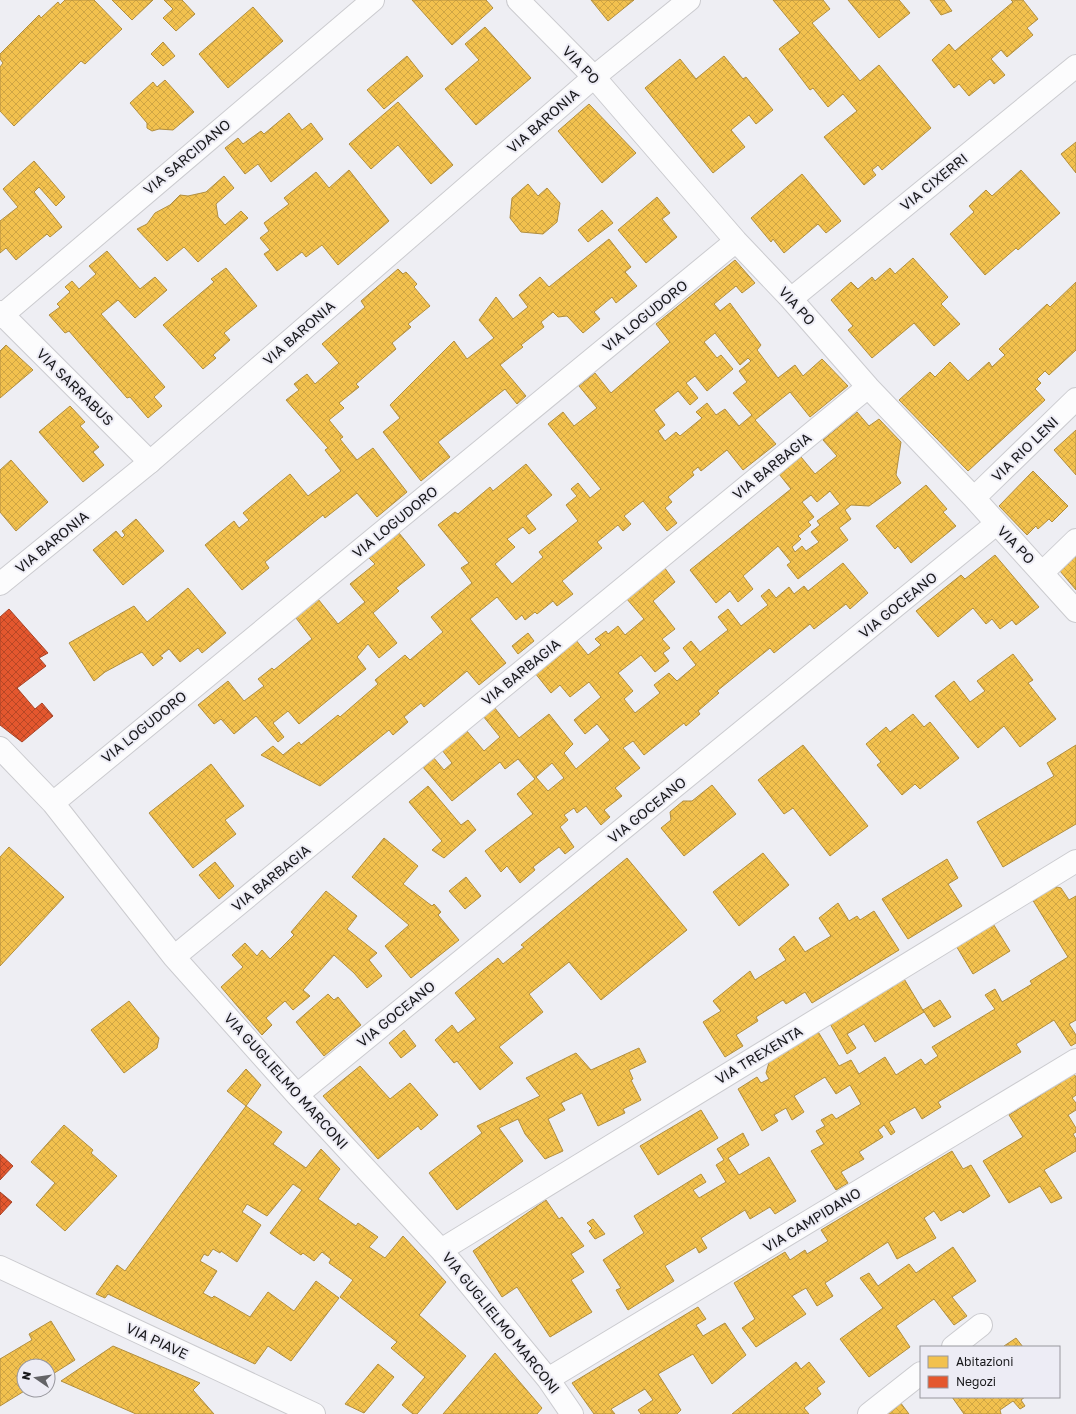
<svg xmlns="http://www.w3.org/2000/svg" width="1076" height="1414" font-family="'Golos Text',sans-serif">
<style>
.homes{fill:url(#homes-cross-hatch);stroke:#b18e3f;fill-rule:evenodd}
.shops{fill:url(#shops-cross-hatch);stroke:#a74428}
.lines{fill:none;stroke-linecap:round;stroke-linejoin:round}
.street-casing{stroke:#cbcbcf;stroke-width:24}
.secondary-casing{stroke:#cbcbcf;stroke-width:24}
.street{stroke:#fcfcfd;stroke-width:22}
.secondary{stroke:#fcfcfd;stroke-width:22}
.labels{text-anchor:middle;stroke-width:4;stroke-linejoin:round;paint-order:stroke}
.street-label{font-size:14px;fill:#18181b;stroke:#edecf5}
</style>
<defs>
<pattern id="homes-cross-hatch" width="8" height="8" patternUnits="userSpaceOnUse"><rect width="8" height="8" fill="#f2c14e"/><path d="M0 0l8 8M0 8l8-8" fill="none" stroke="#cfa544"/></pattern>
<pattern id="shops-cross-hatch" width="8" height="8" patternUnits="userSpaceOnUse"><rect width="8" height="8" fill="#e4572e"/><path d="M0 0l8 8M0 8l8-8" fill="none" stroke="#b84726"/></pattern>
</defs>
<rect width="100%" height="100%" fill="#eeeef3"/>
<path class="homes" d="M65,0H94L122,29L85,64L81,61L14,126L0,111V67L3,63L0,59V54L39,15L41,18L58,2L60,5Z
M112,0H153L132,20Z
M164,0H182L195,14L176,31L163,18L173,9Z
M412,0H486L493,8L452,45Z
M591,0H634L608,21Z
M773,0H823L830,9L812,23L860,81L879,65L931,128L882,170L878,165L872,170L876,175L864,185L824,137L857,111L843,94L828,107L813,88L810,90L779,49L800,33Z
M848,0H899L910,13L879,38Z
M930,0H944L952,11L941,15Z
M1011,0H1023L1038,19L1027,28L1033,35L1007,57L1001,50L991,59L1005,75L994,84L990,79L969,96L959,84L954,88L932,60L949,44L955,51L1013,2Z
M253,7L283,41L228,88L199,54Z
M485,27L531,78L476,125L445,89L479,60L465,44Z
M163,42L175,56L163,66L151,54Z
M407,56L423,76L384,109L367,90Z
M724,56L743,79L746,77L773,110L756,124L749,115L731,130L745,147L713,173L645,88L680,59L696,79Z
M165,80L194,112L173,130L159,129L152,131L147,128V123L130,103L153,82L157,87Z
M398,102L453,165L431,184L398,145L371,169L349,144Z
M589,104L636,153L602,183L558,131Z
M289,113L302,130L311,123L323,139L271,182L258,164L245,174L225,148L238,138L243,144L261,131L264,134Z
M1076,142V173L1061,154Z
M34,161L65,197L56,206L39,187L34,192L62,227L50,237L47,234L16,260L6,248L0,253V221L18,207L3,189Z
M349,170L389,221L338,265L322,245L306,257L302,252L277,271L264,254L270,250L260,238L269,231L264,223L289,204L284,198L316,172L329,188Z
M1021,170L1060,213L1018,250L1016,248L985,275L950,234L974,212L969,206L986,190L992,196Z
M802,174L841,221L826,233L818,224L784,253L773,239L771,242L751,218Z
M224,176L234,188L216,204L218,217L225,225L241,211L248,218L198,262L184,247L167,261L137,229L147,224L155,213L170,205L180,195L188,196L206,192Z
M528,184L538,196L547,188L560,203L557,222L543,234L521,232L510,218L512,198Z
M657,197L670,213L662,219L677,237L646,263L618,230Z
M602,210L613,223L588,242L578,230Z
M609,239L631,267L625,272L637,286L616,303L612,297L594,312L600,319L583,333L567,316L558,317L553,312L541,322L544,327L521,345L523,347L500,365L526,396L517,404L505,389L438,442L450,457L421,481L383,432L400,418L390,405L454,341L467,359L494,338L479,320L496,297L513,319L528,307L519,295L540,277L549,287Z
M107,251L140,289L155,277L167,290L135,318L118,300L101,314L165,387L154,397L162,406L148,418L130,397L127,398L69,331L65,333L49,315L60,307L57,304L70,292L65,287L72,281L79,289L96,274L89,266Z
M913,258L948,297L941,304L960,324L934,346L914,323L872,358L848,330L853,326L831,300L851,282L858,289L872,277L875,281L890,268L895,274Z
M735,260L755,283L742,293L736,286L714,304L720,311L730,303L761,345L757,350L778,378L795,365L803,376L822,359L848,386L810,417L790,392L755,420L776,444L743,470L727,450L701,471L698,467L692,472L694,475L668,497L672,502L665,508L677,523L667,531L643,501L624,516L631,524L623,531L618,525L597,542L602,548L562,581L573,594L557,606L553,601L537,614L535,612L525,620L522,615L516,620L497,597L470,619L506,663L479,685L467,671L424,707L421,703L404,717L408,722L393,735L389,730L320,786L261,755L273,746L283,755L299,742L301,745L338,715L340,717L378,684L375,680L405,655L410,660L443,632L431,617L472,583L461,568L469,563L438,525L455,512L458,514L490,487L493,491L526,464L552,495L526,516L536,529L529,534L523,527L507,539L515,547L495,564L512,584L543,557L539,552L578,521L566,505L577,496L571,489L578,483L590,498L601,489L548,424L563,412L574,426L597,408L579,386L595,373L611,393L670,342L656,324ZM715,333L740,365L748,358L751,361L739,371L747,382L733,393L752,415L739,426L725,409L716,415L707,403L696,412L702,418L680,436L676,432L665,441L658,431L665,425L654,410L678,391L690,405L698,398L686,383L695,376L707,391L733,369L721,355L717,358L704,342Z
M226,268L257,306L224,333L230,340L213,355L216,358L203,369L163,325L214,282L211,279Z
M398,269L403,274L406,272L417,284L414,287L430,306L408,324L411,327L392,343L396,349L356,384L359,387L339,403L344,408L329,420L343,437L340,439L357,460L373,448L407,492L377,517L357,493L325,518L323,515L265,562L269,568L242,590L205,545L234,521L239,528L249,520L243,513L290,474L308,496L341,471L325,450L328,448L286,400L299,390L294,384L307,374L315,384L339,363L322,344L365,307L361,301Z
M1076,282V350L1049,375L1045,371L1037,379L1041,383L1035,389L1045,400L968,471L899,400L930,372L935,377L950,362L968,381L989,362L992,367L1005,355L999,349L1047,304L1050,307Z
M6,345L33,370L0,398V351Z
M70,406L85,422L80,426L99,447L93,452L104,465L83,482L39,432Z
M857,412L869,426L879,419L901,442L896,475L901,483L869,506L851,505L845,510L851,519L839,528L848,540L798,579L787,565L791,562L778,546L743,576L753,589L738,602L730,591L716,603L690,570L791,489L779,474L801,457L815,474L837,456L823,440ZM830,491L840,504L817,521L820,525L811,532L819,542L806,551L802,546L795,552L792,547L801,539L798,536L811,525L808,522L814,517L802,502L811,495L817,502Z
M1076,430V475L1054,450Z
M11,460L48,502L16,531L0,512V470Z
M1033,471L1068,506L1052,522L1049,519L1038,529L1036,526L1027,535L999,506Z
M926,485L947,509L943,512L956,526L911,563L898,546L895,549L876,526Z
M136,519L164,551L123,585L93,550L116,531L122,538L125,535L122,531Z
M399,533L425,565L396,588L399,591L373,613L397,643L379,658L368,644L357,657L366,669L299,724L288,711L273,723L284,737L278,742L256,716L234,734L221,719L214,724L198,705L228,681L244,701L264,686L258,679L272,668L274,670L312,639L296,618L318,599L338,624L365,602L350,584L375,564L369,558Z
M995,555L1039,607L1016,625L1012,620L1000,629L992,619L986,624L973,608L938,637L916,611L961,575L965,579Z
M1076,555V590L1060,571Z
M843,563L868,593L850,609L846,604L814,629L810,624L774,653L770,648L717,691L719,693L698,711L700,714L686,726L684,723L644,755L633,741L623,748L640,768L615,788L622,796L604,810L610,817L601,825L586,806L577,813L574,808L564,815L568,820L560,827L574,847L565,854L559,847L533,867L535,870L520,883L507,866L501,872L485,851L533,814L517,794L535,779L518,759L505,769L500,762L452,801L422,766L433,757L444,770L452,763L442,750L466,730L484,751L500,737L483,716L494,707L519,738L549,714L573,744L564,753L576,769L610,740L597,724L585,734L574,720L601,697L589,682L570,697L560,685L551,693L535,673L575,639L588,655L601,645L595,639L606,631L608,634L618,626L625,635L644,619L626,598L664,567L675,582L653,601L675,629L662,639L670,648L663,653L669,661L655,672L641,655L618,673L633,691L624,699L635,713L660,693L654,685L669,673L677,681L696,665L683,648L691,641L700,652L728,630L718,617L728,609L741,626L768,605L761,596L769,589L776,598L789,587L794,594L804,586L808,591ZM552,763L564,778L548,791L536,777Z
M188,588L226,633L202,653L198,648L180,662L169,649L160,656L163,658L153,666L142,652L105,672L94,681L69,643L134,606L147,622Z
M528,633L534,641L518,654L512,646Z
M1013,654L1033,680L1028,683L1056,719L1020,747L1004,726L978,748L935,696L954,681L970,702L985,691L977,681Z
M913,714L924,727L930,722L959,758L920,789L915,784L902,795L877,765L881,762L866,744L886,727L890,732Z
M803,745L868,826L830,856L793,808L784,814L758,780Z
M1076,745V824L1003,867L977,822L1054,776L1047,763Z
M211,764L244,806L225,820L236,834L193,868L149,813Z
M712,785L736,814L684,856L661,828L671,820L670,812L683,801H692Z
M428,786L461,825L468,820L476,830L444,858L432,850L442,841L409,802Z
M384,838L418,866L403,884L432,906L434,904L441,912L438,915L459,940L411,978L385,946L409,925L352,877Z
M9,847L64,897L0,966V857Z
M763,853L789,885L739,926L713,892Z
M627,858L687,930L601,1000L569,962L529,994L543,1012L499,1047L513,1063L480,1090L457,1061L454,1063L435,1040L452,1025L458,1033L476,1019L455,993L498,958L503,964L524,947L521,945Z
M947,859L958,878L948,884L962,906L908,939L882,899Z
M215,862L234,886L219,899L199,875Z
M466,877L481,896L465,909L449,891Z
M1053,886L1061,888L1069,900L1076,896V1020L1069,1024L1076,1035V1043L1071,1046L1054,1020L1016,1044L1021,1052L938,1102L941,1107L922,1119L915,1107L889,1122L895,1132L891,1135L884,1125L878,1130L883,1137L859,1152L864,1159L841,1172L848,1183L836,1190L811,1151L824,1144L816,1131L825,1126L821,1120L832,1114L836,1119L861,1104L850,1085L836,1094L825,1077L794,1096L804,1112L792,1120L786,1108L774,1115L778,1121L762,1131L738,1089L757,1077L761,1083L769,1079L766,1073L770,1059L817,1030L839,1066L851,1060L859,1074L885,1057L896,1075L921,1059L925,1065L938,1056L932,1047L995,1009L985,995L995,989L1002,1002L1032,984L1030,981L1068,957L1032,899Z
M326,891L357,916L347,929L377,953L369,960L382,976L367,988L354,973L334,955L303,990L310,996L293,1010L285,1001L266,1018L272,1025L262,1035L221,987L243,967L232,955L245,943L257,956L262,950L270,959L294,935L291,932Z
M838,903L849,921L857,916L860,920L874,911L899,950L812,1003L805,992L786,1004L783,1000L756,1017L758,1021L736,1035L743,1046L725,1057L703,1022L721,1011L713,1001L750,971L755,980L786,960L779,949L794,936L805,952L831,936L819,918Z
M992,922L1010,951L973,974L955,944Z
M903,977L924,1012L875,1042L864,1024L847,1034L856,1048L847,1054L829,1022Z
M328,994L334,1000L338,997L361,1025L324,1056L296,1022Z
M940,1000L951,1017L934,1027L923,1010Z
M129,1001L159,1038L157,1048L124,1073L91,1030Z
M404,1030L416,1046L401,1058L389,1043Z
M639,1048L646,1062L629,1070L633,1079L631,1080L641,1100L623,1109L625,1113L598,1126L582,1093L561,1103L565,1110L548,1119L563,1151L545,1159L525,1134L518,1119L499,1128L523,1161L457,1210L429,1173L482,1133L477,1126L540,1096L526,1078L576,1053L591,1070Z
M360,1066L390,1099L410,1083L438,1115L421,1130L418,1126L378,1159L323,1096Z
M246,1069L261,1085L246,1106L227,1091Z
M1074,1074L1076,1077V1095L1072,1098L1076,1103V1110L1068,1115L1076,1128V1132L1073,1134L1076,1139V1151L1044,1170L1062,1198L1051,1203L1040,1186L1009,1203L983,1161L1023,1137L1009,1115Z
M246,1106L282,1132L273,1144L306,1168L321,1149L340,1169L318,1199L356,1226L358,1223L378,1237L369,1247L385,1258L403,1236L446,1282L419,1315L466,1356L417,1414H413L402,1405L425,1377L391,1348L397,1342L340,1297L353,1280L329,1263L331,1259L322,1252L314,1261L303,1253L301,1255L270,1233L302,1190L293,1184L267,1216L247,1204L242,1212L261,1225L237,1262L221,1251L220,1253L213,1249L208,1256L204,1254L200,1261L217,1271L203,1293L212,1298L214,1296L250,1317L268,1292L294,1311L316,1281L339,1298L291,1361L268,1346L255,1364L108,1294L105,1298L96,1294L117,1265L125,1271Z
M701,1110L718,1138L658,1175L640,1146Z
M64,1125L93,1150L91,1153L117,1176L65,1231L36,1205L55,1183L31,1162Z
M743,1133L749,1145L728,1158L739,1175L769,1157L796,1201L775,1214L770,1207L750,1219L745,1210L701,1238L707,1248L699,1253L696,1247L665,1266L674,1281L628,1310L616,1290L621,1288L603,1260L644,1233L634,1216L701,1174L706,1182L693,1190L699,1198L726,1182L716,1165L724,1160L717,1149Z
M952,1151L963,1169L971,1165L990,1196L963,1213L960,1210L941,1221L934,1211L924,1218L936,1238L897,1259L888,1242L825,1283L833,1296L817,1306L806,1288L792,1296L806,1314L756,1347L742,1328L755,1319L734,1283L785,1252L790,1260L805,1250L807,1254L828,1241L821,1230Z
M546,1200L559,1219L562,1217L584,1246L571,1254L584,1272L571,1280L592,1312L550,1337L517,1287L502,1297L473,1251Z
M593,1219L605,1234L595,1239L589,1231L592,1228L587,1223Z
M953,1247L976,1281L952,1297L967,1316L954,1325L934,1299L896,1326L910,1347L869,1377L840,1339L883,1308L860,1278L869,1273L878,1286L909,1264L916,1273Z
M698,1307L706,1319L696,1325L703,1336L725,1323L746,1355L712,1384L693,1354L658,1374L681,1410L677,1414H641L638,1410L653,1400L645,1389L611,1409L615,1414H594L572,1383Z
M51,1321L75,1360L48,1377V1366H24V1390H26L0,1406V1359L32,1340L29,1334Z
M1016,1338L1023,1347H1005L1004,1346Z
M113,1346L200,1383L193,1390L214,1414H136L61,1381Z
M495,1353L542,1408L537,1414H443Z
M796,1362L801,1369L809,1362L825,1382L817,1388L821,1394L804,1408L809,1414H732Z
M378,1364L394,1377L364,1413L345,1404Z
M952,1397H1025L1021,1400L1025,1406L1020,1409L1013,1401L1000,1410L1001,1414H964Z
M900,1402L909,1414H884Z"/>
<path class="shops" d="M9,609L48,653L39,658L46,666L17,688L35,709L42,703L53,716L22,742L0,725V617Z
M0,1154L13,1166L0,1180Z
M0,1192L12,1202L0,1215Z"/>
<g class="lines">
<g class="street-casing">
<path id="street" d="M518,0L594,77L736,241L791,299L868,387L974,498L1076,611
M791,299L1076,66
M0,312L150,462
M974,498L1076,399
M1042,573L1076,540
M0,748L53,803L174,957L297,1095L441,1250L548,1379L572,1414
M53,803L736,241
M174,957L868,387
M297,1095L996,524
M441,1250L1076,861
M0,1267L314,1414
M953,1347L981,1325
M548,1379L1076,1060
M869,1414L921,1373"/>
</g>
<g class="secondary-casing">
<path id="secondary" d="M0,317L373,0
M0,584L150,462L594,77L689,0"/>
</g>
<use href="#street" class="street"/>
<use href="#secondary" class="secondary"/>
</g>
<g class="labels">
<g class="street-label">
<text transform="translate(581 65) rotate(46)" y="5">VIA PO</text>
<text transform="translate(543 121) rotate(-41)" y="5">VIA BARONIA</text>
<text transform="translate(187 157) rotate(-40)" y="5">VIA SARCIDANO</text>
<text transform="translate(934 182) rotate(-39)" y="5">VIA CIXERRI</text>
<text transform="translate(797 306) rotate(48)" y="5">VIA PO</text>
<text transform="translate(645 316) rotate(-39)" y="5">VIA LOGUDORO</text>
<text transform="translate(299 333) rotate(-41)" y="5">VIA BARONIA</text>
<text transform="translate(75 387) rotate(45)" y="5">VIA SARRABUS</text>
<text transform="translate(1025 449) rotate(-44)" y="5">VIA RIO LENI</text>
<text transform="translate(772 466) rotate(-39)" y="5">VIA BARBAGIA</text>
<text transform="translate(395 522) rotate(-39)" y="5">VIA LOGUDORO</text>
<text transform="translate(52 542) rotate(-39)" y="5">VIA BARONIA</text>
<text transform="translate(1016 545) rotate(46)" y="5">VIA PO</text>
<text transform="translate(898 605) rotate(-39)" y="5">VIA GOCEANO</text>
<text transform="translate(521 672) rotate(-39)" y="5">VIA BARBAGIA</text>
<text transform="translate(144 727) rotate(-39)" y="5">VIA LOGUDORO</text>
<text transform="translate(647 810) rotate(-39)" y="5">VIA GOCEANO</text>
<text transform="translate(271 878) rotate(-39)" y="5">VIA BARBAGIA</text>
<text transform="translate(396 1014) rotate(-39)" y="5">VIA GOCEANO</text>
<text transform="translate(759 1055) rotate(-31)" y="5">VIA TREXENTA</text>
<text transform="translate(286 1081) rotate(48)" y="5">VIA GUGLIELMO MARCONI</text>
<text transform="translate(812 1220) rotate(-31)" y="5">VIA CAMPIDANO</text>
<text transform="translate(501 1323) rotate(51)" y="5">VIA GUGLIELMO MARCONI</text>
<text transform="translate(157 1341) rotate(25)" y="5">VIA PIAVE</text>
</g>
</g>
<rect x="920" y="1346" width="140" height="52" fill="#edecf5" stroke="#98979e"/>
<rect x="928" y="1356" width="20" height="12" fill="#f2c14e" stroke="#98979e"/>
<text x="956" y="1366" font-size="12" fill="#18181b">Abitazioni</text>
<rect x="928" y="1376" width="20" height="12" fill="#e4572e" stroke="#98979e"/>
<text x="956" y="1386" font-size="12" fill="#18181b">Negozi</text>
<g transform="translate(36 1378) rotate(283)"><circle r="19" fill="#edecf5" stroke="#98979e"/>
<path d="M0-3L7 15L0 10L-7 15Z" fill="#636367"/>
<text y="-6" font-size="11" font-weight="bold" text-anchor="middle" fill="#18181b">N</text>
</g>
</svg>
